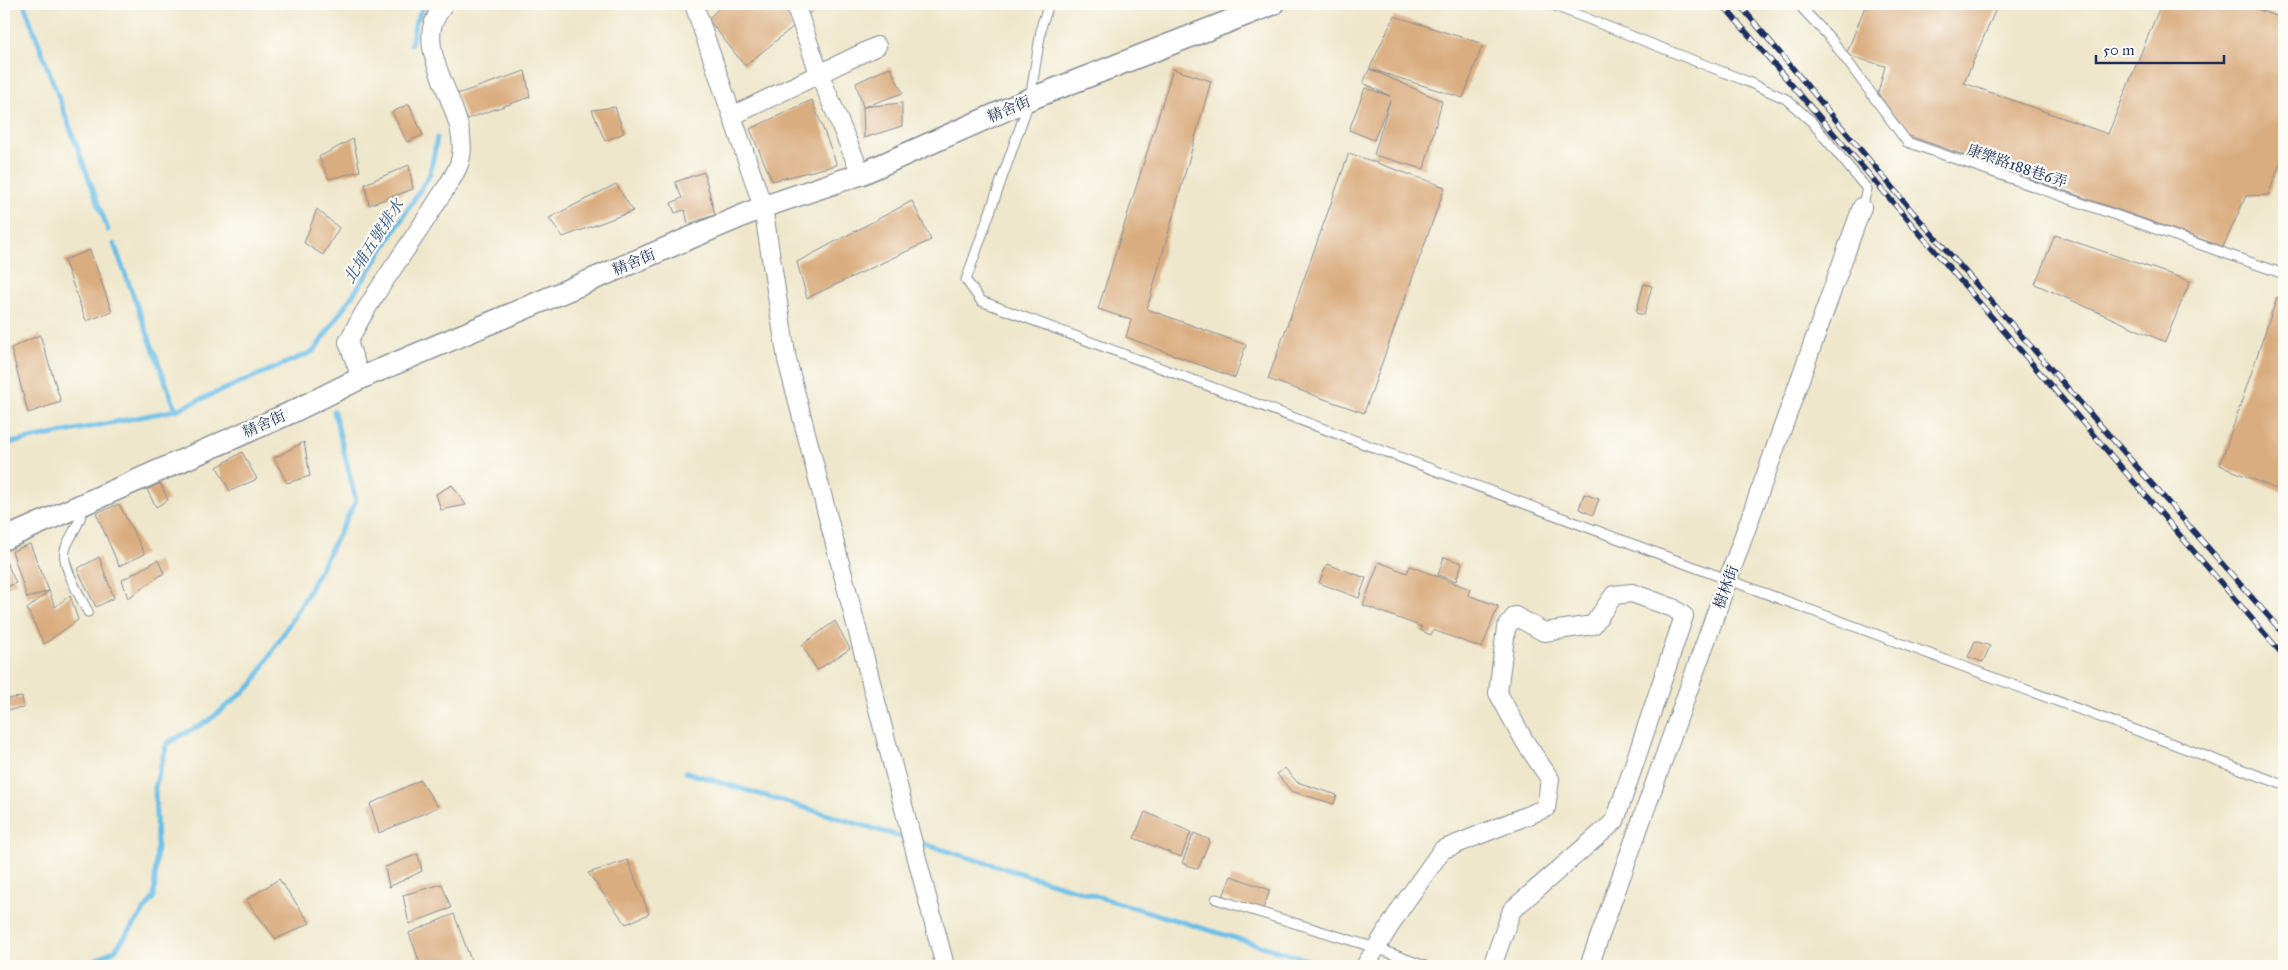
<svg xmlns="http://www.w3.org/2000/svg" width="2288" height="970" font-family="'IM FELL Great Primer','Noto Serif TC',serif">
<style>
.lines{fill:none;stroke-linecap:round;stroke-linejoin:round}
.stream{stroke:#6bbee7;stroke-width:5}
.building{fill:#daad80}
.service-casing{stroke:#858b94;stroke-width:11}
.minor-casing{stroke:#858b94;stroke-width:20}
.tertiary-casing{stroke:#858b94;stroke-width:24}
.service{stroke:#fff;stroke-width:9}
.minor{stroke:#fff;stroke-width:18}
.tertiary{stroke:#fff;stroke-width:21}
.rail-casing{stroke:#1b2f5e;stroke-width:5.5}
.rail{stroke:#fdfcf7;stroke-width:4;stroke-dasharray:11;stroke-linecap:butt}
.labels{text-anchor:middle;stroke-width:4.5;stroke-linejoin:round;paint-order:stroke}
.street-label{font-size:15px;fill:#1b2f5e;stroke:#fdfcf7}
.water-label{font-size:16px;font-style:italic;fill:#335a87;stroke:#fdfcf7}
</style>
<rect width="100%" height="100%" fill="#fdfcf7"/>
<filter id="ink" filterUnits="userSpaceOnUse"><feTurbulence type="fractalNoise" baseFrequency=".02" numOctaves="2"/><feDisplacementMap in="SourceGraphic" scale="10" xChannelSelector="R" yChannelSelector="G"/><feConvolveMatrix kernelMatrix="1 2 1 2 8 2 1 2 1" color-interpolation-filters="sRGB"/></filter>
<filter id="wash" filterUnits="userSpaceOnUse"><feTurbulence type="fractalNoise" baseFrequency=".0096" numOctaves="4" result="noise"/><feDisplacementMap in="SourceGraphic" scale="20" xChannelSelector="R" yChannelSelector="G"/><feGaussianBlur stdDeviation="1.12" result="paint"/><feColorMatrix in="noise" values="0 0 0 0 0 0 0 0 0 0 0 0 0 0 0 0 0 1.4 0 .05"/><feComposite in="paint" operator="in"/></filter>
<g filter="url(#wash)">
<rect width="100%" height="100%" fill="#efe7cb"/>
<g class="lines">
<path class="stream" d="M24,4L108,230
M411,44L416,21L425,4
M114,244L176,410L314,351L368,273L430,174L437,138
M4,444L176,410
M686,772L908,839
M917,842L1328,966
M82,966L115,950L154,897L157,844L155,787L167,743L208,721L252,685L304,600L356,501L334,411"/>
</g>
<g id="blocks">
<path class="building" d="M723,4H821L745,66L708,19Z
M1866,4H1998L1964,83L2108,134L2161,4H2243L2284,19V154L2268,195L2246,196L2223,247L1907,135L1878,93L1885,66L1846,55Z
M1394,16L1483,44L1463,98L1370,69L1442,101L1424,169L1374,155L1390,100L1374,140L1349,130L1365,88L1390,96L1363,83Z
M890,67L903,93L863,107L856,83Z
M1173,69L1211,81L1147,309L1246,345L1235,378L1126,337L1131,320L1098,309Z
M525,71L530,97L467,119L457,94Z
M812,100L837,165L772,181L750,129Z
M902,103V126L864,138L863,107Z
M409,104L423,135L407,142L392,112Z
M615,107L624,133L605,141L592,110Z
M353,139L360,171L329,179L319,157Z
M1349,153L1445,187L1364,413L1268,379Z
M409,165L413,189L369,205L365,184Z
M704,172L715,215L688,224L685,210L675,213L671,203L682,198L675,182Z
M616,184L633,211L563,237L549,218Z
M912,201L931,240L807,298L797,262Z
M317,209L339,228L323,255L304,243Z
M2055,235L2190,281L2165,342L2035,284Z
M90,250L112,312L86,321L64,260Z
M1644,284L1652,286L1644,315L1636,313Z
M2277,297L2284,299L2283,492L2220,465Z
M40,335L61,402L28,413L11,348Z
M304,442L310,476L287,483L274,458Z
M242,452L257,479L230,491L217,467Z
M160,483L168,500L156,507L147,490Z
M452,485L466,505L441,510L436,494Z
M1584,494L1599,499L1593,515L1579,509Z
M119,504L145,554L119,566L96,513Z
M30,544L49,591L55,607L70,595L78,620L44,644L27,609L49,591L27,598L12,551Z
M99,557L114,598L96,607L77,569Z
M1444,557L1462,563L1456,581L1438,575Z
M4,559H5L16,583L4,588Z
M158,560L164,573L128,598L122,580Z
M1379,562L1407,573L1410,566L1470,589L1468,595L1498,606L1482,648L1433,630L1431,635L1420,630L1422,627L1363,605Z
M1327,564L1366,578L1359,598L1319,583Z
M835,621L850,649L817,670L802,645Z
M1975,641L1990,646L1983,662L1968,657Z
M22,697L24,708L4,710V699Z
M1285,768L1297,782L1337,795L1334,804L1291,791L1277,774Z
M420,780L438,807L379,833L370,804Z
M1145,812L1191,832L1181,857L1134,838Z
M1194,833L1210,840L1198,869L1182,863Z
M418,854L422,871L389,887L385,867Z
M628,860L649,914L626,924L588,873Z
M1231,876L1270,890L1262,911L1223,897Z
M279,879L310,923L276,939L246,900Z
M442,884L451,908L409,924L403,895Z
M454,914L473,966H421L409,933Z"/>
</g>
</g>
<g filter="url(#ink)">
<use href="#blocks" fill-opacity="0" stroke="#858b94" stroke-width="1"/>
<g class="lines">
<g class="service-casing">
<path id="service" d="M1049,4L1042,24L1030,99L966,280L981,301L1729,580L2284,785
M1550,4L1746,81L1786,99L1811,121L1867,189L1862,207
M1798,4L1831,39L1907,142L2284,274
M82,507C83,521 69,536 65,550C61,565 81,598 88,612
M1216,899L1376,948L1425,966"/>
</g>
<g class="minor-casing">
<path id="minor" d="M694,4L763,207L787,360L945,966
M795,4L819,73L861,174
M732,116L877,46
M361,378L348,342C373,292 409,248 438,200C445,189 455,176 459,164C474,123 424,67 432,28C433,20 440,11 444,4
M1365,966L1401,908L1442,850L1546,808L1550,779L1525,742L1498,693L1506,628L1515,616L1544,632L1593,625L1614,595L1632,593L1673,608L1684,616L1615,821L1512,910L1492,966
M1589,966L1862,207"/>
</g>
<g class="tertiary-casing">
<path id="tertiary" d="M4,539L290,413L361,378L763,207L861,174L1030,99L1273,4"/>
</g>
<use href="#service" class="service"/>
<use href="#minor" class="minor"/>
<use href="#tertiary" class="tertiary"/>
<g class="rail-casing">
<path id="rail" d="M1722,4L2284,656
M1739,4L1911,210L2284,634"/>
</g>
<use href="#rail" class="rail"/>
</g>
</g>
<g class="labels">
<g class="street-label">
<text transform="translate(1009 109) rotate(-23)" y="5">精舍街</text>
<text transform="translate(2017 166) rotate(19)" y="5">康樂路188巷6弄</text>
<text transform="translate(634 262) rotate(-23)" y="5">精舍街</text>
<text transform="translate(264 424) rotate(-24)" y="5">精舍街</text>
<text transform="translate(1726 587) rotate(-70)" y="5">樹林街</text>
</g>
<g class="water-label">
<text transform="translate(373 241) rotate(-57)" y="6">北埔五號排水</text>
</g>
</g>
<rect width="2288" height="970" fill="none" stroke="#fdfcf7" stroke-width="20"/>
<path d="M2096 55v8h128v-8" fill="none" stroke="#1b2f5e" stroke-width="2.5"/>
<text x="2103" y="55" font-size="15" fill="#1b2f5e" stroke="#fdfcf7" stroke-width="4" paint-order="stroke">50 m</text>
</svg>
